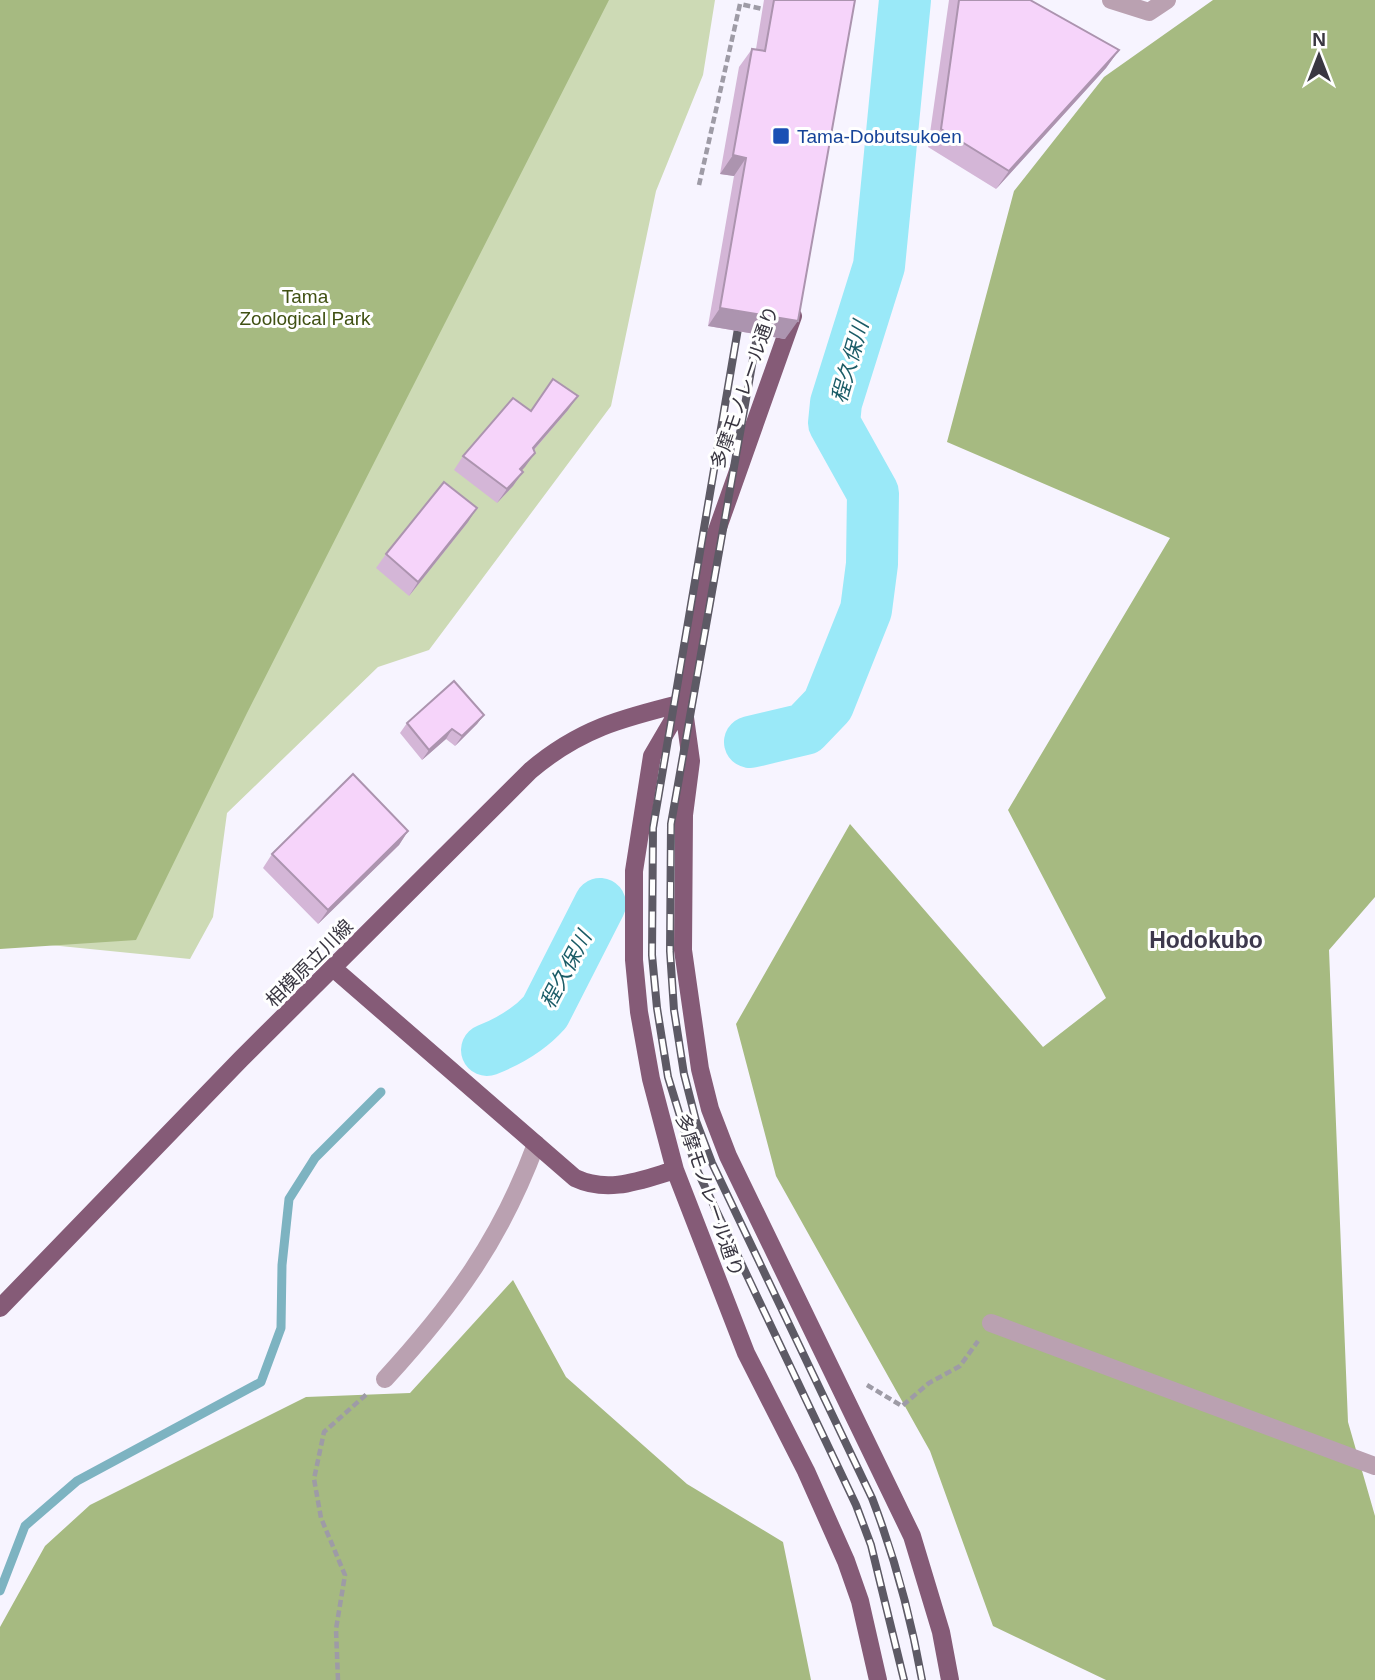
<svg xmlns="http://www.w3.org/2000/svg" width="1375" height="1680" font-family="Arial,'Noto Sans JP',sans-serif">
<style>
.green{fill:#cddab5}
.forest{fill:#a6ba81}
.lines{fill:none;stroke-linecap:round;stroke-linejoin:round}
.stream{stroke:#7db3c1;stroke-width:9}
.river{stroke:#9ae9f8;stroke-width:52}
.path{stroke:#9e9ba6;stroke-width:4.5;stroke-dasharray:7 3.5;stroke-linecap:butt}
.minor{stroke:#baa1b1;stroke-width:18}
.major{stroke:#855b77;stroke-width:18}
.rail-casing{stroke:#5d5a65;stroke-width:8}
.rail{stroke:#fff;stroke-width:5;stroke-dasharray:16;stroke-linecap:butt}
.wall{fill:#d4b6d7}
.shaded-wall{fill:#ac94af}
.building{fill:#f6d4fa;stroke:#ac94af;stroke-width:2}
.transit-dot{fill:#1a4fb4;stroke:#fff;stroke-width:2.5}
.labels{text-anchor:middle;stroke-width:6;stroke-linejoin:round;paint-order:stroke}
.transit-label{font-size:19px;fill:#164399;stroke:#fff;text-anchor:start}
.park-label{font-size:19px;fill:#405113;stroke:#fff}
.street-label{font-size:19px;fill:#393641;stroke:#fff}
.water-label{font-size:21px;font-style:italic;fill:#1b5c67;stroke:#fff}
.quarter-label{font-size:23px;font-weight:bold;fill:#3e394d;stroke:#fff}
</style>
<rect width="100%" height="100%" fill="#f7f4ff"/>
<path class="green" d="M0,0H715L703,75L656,191L611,406L429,650L378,667L227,813L213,917L190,959L0,940Z"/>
<path class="forest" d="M0,0H609L247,713L136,940L0,949Z
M1213,0H1375V897L1329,950L1348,1422L1375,1516V1680H1106L993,1626L930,1451L776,1176L736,1024L850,824L1043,1047L1106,998L1008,810L1170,538L947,442L1014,191L1104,77Z
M513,1280L566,1377L687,1484L783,1542L811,1680H0V1627L45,1546L90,1505L306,1397L410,1393Z"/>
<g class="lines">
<path class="stream" d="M0,1591L25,1526L77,1481L261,1382L281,1328L282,1265L289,1199L315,1158L381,1092"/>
<path class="river" d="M750,742L805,729L828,705L866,610L872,564L873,493L834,423L836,403L879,266L905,0
M487,1050C510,1041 529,1030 545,1012L600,904"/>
<path class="path" d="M699,185L740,4L763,9
M867,1385L902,1406L929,1383L960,1366L978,1341
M338,1680L336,1629L345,1575L321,1518L314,1479L324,1432L368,1393"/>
<path class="minor" d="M1111,0L1149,12L1167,0
M991,1323L1375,1466
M385,1379C453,1305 501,1239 536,1144"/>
<path class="major" d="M793,316L715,536L683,703L691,761L684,815L683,950L700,1069L710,1109L728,1156L912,1536L941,1632L950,1680
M683,703L652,756L634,871V960L639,1012L651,1079L675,1170L746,1353L806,1471L846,1561L860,1601L878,1680
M333,968L575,1178C609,1194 641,1180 675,1170
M0,1308L240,1060L530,771C579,729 622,718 683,703"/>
<g class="rail-casing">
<path id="rail" d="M741,311L653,828L652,955L657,1008L668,1077L696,1168L856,1505L871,1545L904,1680
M761,314L671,824L670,951L674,1010L684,1074L696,1121L712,1163L872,1498C895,1558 911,1618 922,1680"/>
</g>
<use href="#rail" class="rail"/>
</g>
<path class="wall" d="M764,0H855L785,339L708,326L734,176L720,174L739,67L752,49H756Z
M949,0H1030L1119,50L1106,68L996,189L928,147Z
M568,410L534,450L535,453L522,470L513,486L497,503L454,470L463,456L531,411Z
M468,522L409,596L376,568L386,554Z
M484,715L477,724L455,746L446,739L422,760L400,733L407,723Z
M408,831L399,845L318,924L263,868L272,854Z"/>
<path class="shaded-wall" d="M1119,50L1106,68L996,189L1009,171Z
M733,155L746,158L734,176L720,174Z
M720,308L798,321L785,339L708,326Z
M578,396L568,410L523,462L533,448Z
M535,453L525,467L510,483L520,469Z
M523,472L513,486L497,503L507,489Z
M477,508L468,522L409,596L418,582Z
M484,715L477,724L455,746L462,736Z
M452,729L446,739L422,760L429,750Z
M408,831L399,845L318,924L328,910Z"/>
<path class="building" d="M774,0H855L798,321L720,308L746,158L733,155L752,49L765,51Z
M959,0H1030L1119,50L1009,171L941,129Z
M553,379L578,396L533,448L535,453L520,469L523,472L507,489L463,456L513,398L531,411Z
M444,482L477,508L418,582L386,554Z
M454,681L484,715L462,736L452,729L429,750L407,723Z
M353,774L408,831L328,910L272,854Z"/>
<rect class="transit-dot" x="772" y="127" width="18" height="18" rx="3.5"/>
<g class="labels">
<g class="transit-label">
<text x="797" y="143">Tama-Dobutsukoen</text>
</g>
<g class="park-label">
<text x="305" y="303">Tama<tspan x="305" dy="22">Zoological Park</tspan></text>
</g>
<g class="street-label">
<text transform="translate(744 387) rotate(-71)" y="7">多摩モノレール通り</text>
<text transform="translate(309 963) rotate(-45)" y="7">相模原立川線</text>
<text transform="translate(710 1195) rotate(71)" y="7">多摩モノレール通り</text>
</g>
<g class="water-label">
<text transform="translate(850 362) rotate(-74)" y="7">程久保川</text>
<text transform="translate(566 970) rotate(-62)" y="7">程久保川</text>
</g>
<g class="quarter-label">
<text x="1206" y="948">Hodokubo</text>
</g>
</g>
<g transform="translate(1319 56)" stroke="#ffffff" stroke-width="5" paint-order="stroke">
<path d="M0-5L12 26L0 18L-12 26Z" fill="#393641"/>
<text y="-10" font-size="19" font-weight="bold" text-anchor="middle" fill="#393641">N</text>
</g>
</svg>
